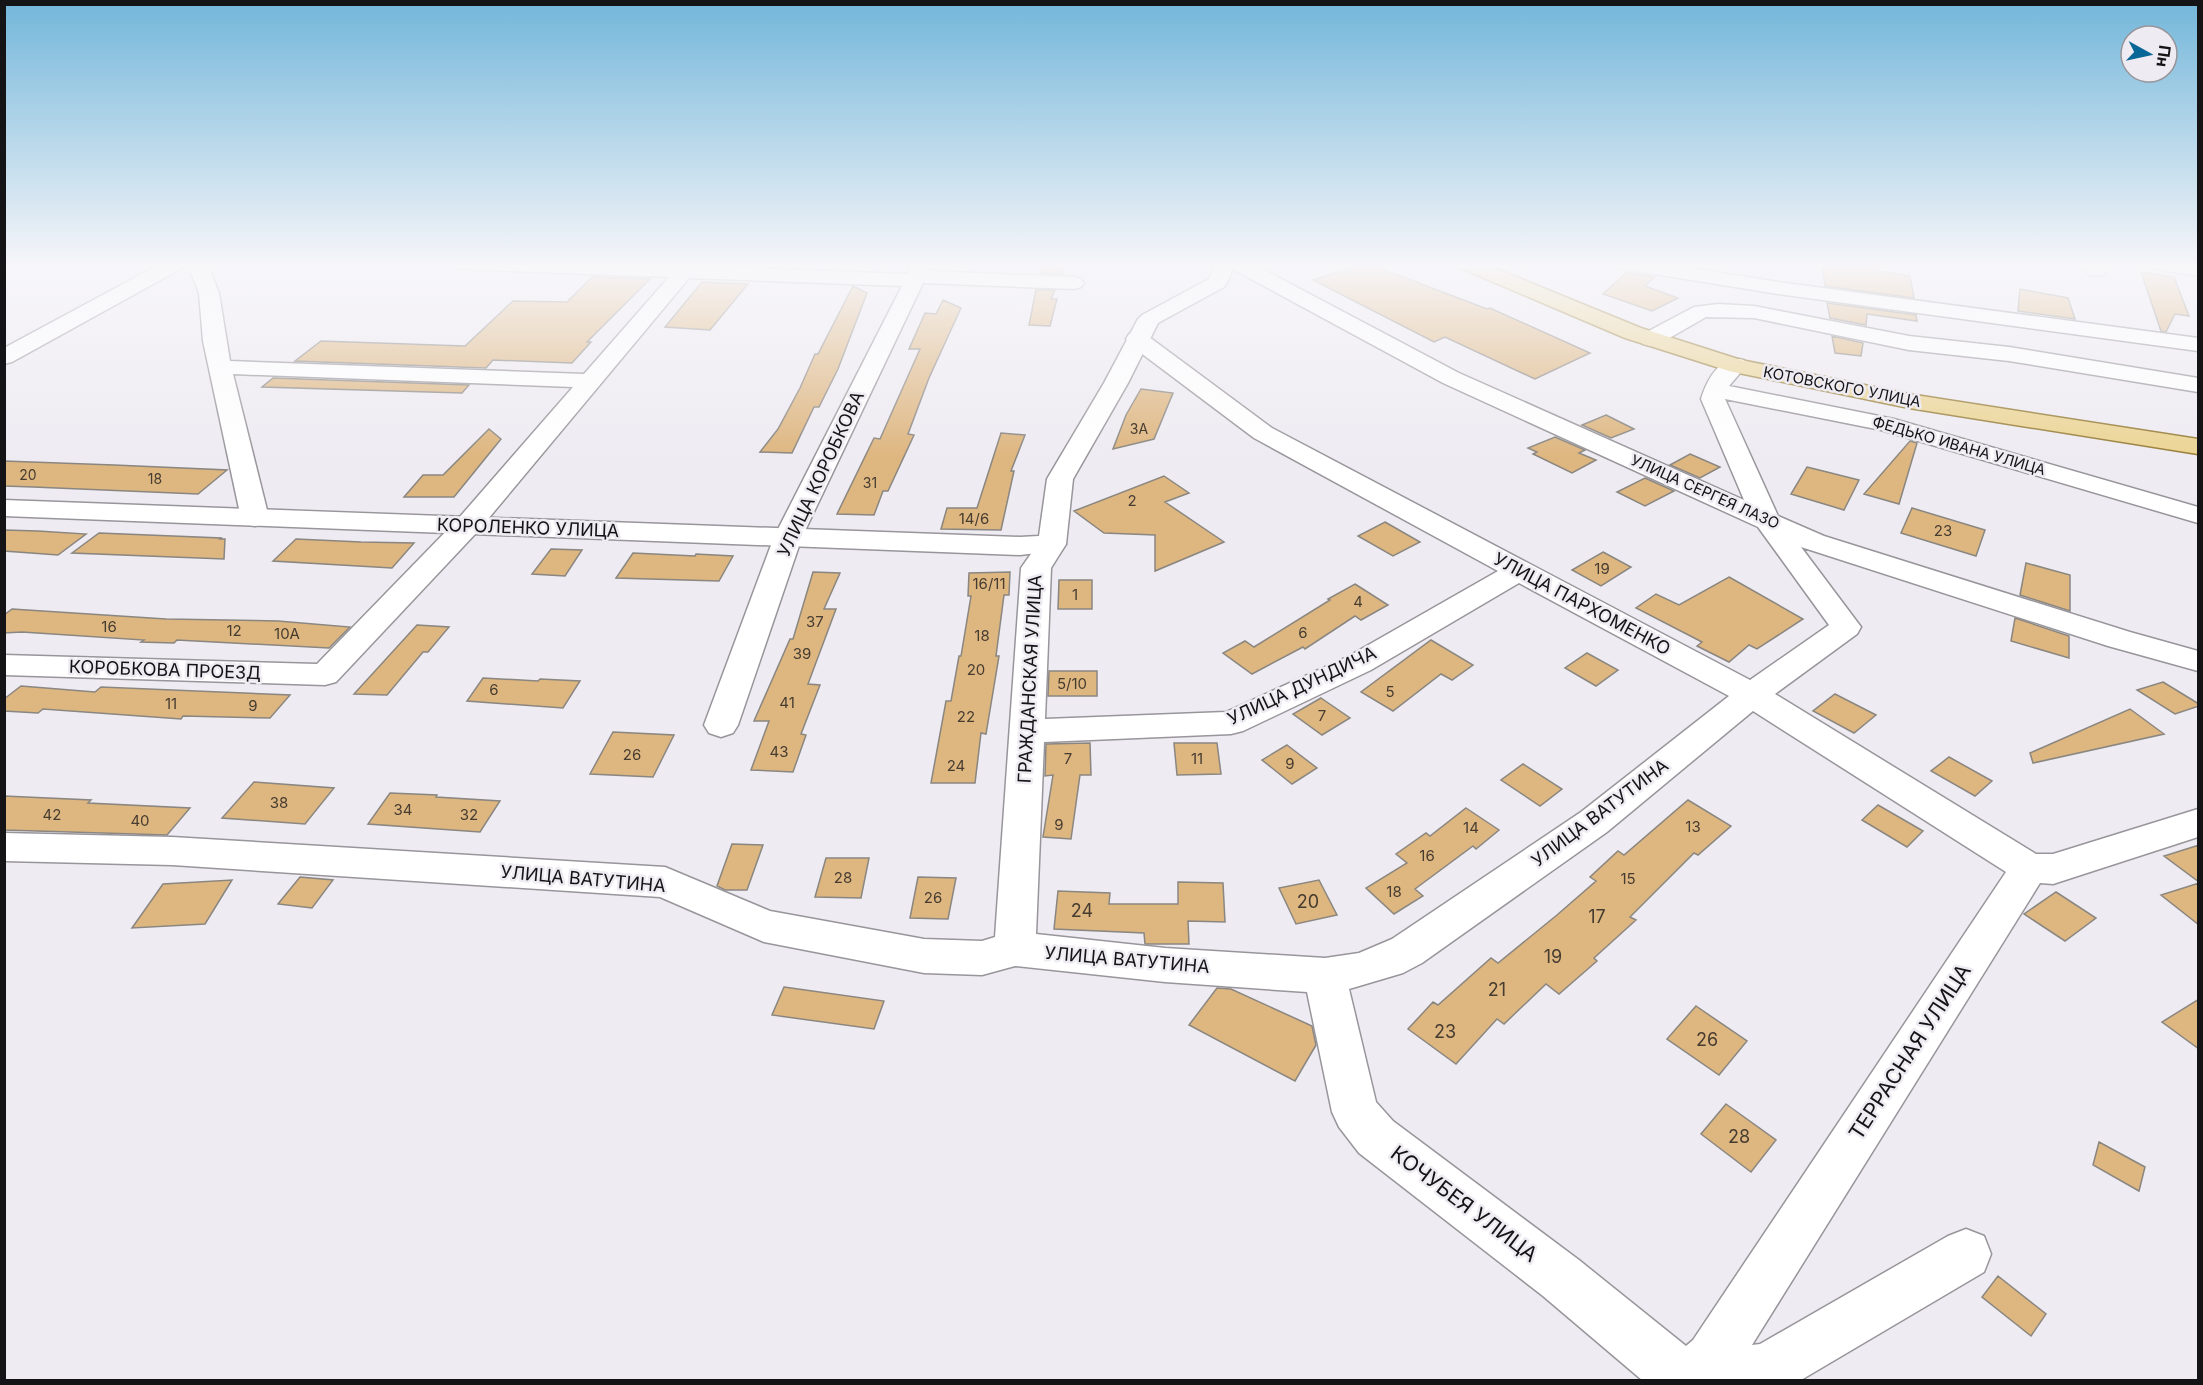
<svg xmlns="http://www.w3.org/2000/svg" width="2203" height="1385" font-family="Inter,sans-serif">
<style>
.building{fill:#deb680;stroke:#8a8680;stroke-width:1.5}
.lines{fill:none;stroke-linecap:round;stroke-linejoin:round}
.minor-casing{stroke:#98959b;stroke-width:3}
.tertiary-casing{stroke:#98959b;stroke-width:3}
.primary-casing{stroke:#977e38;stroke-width:3}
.minor{fill:#fff;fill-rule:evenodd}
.tertiary{fill:#fff;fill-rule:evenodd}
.primary{fill:#ebd493;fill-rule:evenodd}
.labels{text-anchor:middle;stroke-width:5;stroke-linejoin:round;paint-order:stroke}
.far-number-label{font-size:14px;fill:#463c30}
.far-street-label{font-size:15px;fill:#141315;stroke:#eeebf2}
.number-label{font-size:15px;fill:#463c30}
.street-label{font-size:18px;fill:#141315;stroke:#eeebf2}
.near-number-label{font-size:18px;fill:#463c30}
.near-street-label{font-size:21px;fill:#141315;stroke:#eeebf2}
</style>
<rect width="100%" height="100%" fill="#eeebf2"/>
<path class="building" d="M1042,263H1066L1062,274L1040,273Z
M1366,263L1487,309L1490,308L1590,353L1535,379L1445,337L1434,342L1313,280Z
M1822,263H1876L1879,271L1910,276L1914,298L1825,286Z
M1627,272L1655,277L1645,286L1678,298L1652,311L1603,294Z
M2141,272L2174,277L2189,316L2175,314L2166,332L2161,331Z
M592,277L650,279L587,342H591L572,363L493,360L486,368L295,361L321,341L465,346L513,301L567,302Z
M702,282L748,284L710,330L665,327Z
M853,286L867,293L838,369L819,407H814L792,453L760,452L778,429L800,388L815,354H818Z
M2020,289L2068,298L2075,319L2018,311Z
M1036,290H1055L1051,299H1057L1050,326L1029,325Z
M943,300L961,308L929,378L908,434L914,435L888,491H883L874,515L837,514L874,438L880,439L920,349H909L925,313L936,314Z
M1827,303L1916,315L1917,321L1867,314L1866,325L1830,318Z
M1832,336L1863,343L1861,356L1835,353Z
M273,378L469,385L462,393L262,387Z
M1141,389L1173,393L1154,439L1113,449L1126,415Z
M1606,415L1634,429L1611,438L1582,425Z
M489,429L501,439L454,497H404L423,475H443Z
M1001,433L1025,435L1011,471H1014L1001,530L941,529L947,508H977Z
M1555,437L1585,450L1579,453L1596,460L1572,473L1533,454L1537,452L1528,448Z
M1910,441L1917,443L1899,504L1864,494Z
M1690,454L1720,467L1700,478L1670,465Z
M4,461L114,465L227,470L198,494L33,487L4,486Z
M1807,467L1859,480L1844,510L1791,494Z
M1164,476L1189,493L1165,502L1224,542L1155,571V535L1104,533L1074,511Z
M1645,478L1674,491L1645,506L1617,492Z
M1912,508L1985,530L1976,556L1901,533Z
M1385,522L1420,542L1393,556L1358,536Z
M4,530L38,531L86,534L58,555L4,551Z
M99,533L221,538L220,539H225L224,559L72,553Z
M296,539L361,542L414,543L392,568L273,561Z
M551,549L582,550L565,576L532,574Z
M1603,552L1631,567L1601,586L1572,570Z
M633,553L695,556L696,554L733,556L719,581L616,578Z
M2026,563L2070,575V611L2020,595Z
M813,572L840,573L824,609H836L808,684L820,685L801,734L806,735L793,772L751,770L769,721H754L790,639H793Z
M1010,572L1009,595H1004L996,656H999L986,734L981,733L975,783H931L946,701H951L959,656H961L971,596H968L969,573Z
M1729,577L1803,619L1757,649L1749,645L1729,662L1697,646L1702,642L1636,608L1656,594L1679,605Z
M1059,580H1092V609H1058Z
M1355,584L1388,605L1361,620L1355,616L1305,649L1303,647L1252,674L1223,653L1245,641L1254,647L1330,600L1328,599Z
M12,609L166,619L278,621L350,627L329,648L177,640L174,643L141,642L144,640L22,632L4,633V615Z
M2015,618L2069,636V658L2011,641Z
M417,625L449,627L428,652H423L387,695L354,694Z
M1431,640L1473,665L1452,680L1441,674L1393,711L1361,692Z
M1587,653L1618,670L1596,686L1565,668Z
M1049,671H1097V696H1048Z
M483,678L538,681L540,679L580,681L563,708L467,701Z
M2163,682L2199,704V706L2175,714L2137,690Z
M21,686L95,692L101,687L290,695L270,718L183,716L181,719L43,709L38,713L4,711V699Z
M1835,694L1876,715L1854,733L1813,711Z
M1321,698L1350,718L1322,735L1293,714Z
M2130,709L2164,734L2033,763L2030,753Z
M613,732L674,735L653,777L590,774Z
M1090,743L1091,775H1080L1071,839L1043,837L1053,775L1045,776L1046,744Z
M1174,743H1217L1221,774L1177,775Z
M1287,745L1317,768L1292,784L1262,760Z
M1949,757L1992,781L1975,796L1931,771Z
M1523,764L1562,789L1540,806L1501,780Z
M254,782L334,788L305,824L222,818Z
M390,793L437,795L436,797L500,801L480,832L368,824Z
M4,796L91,800L88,803L190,808L167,835L4,830Z
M1688,800L1731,826L1698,855L1694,853L1630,917L1636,920L1594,958L1597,961L1559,994L1546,984L1504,1024L1497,1019L1456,1064L1408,1029L1433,1002L1438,1005L1491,958L1498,963L1557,915L1596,881L1590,877L1618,851L1624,855Z
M1878,805L1923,831L1907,847L1862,820Z
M1466,808L1499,830L1476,849L1473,846L1415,889L1423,896L1394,914L1366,888L1407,863L1396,854L1426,833L1430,836Z
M732,844L763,845L747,890H725L717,886Z
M2199,845V882L2164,856Z
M826,858H869L861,898L815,897Z
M300,877L333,880L312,908L278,904Z
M918,877L956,878L948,919L910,918Z
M232,880L205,924L132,928L163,884Z
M1319,880L1337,915L1296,924L1279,888Z
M1178,882L1223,883L1225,922L1188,921L1189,944H1145L1144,933L1054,929L1058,891L1110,893L1109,904H1178Z
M2199,883V925L2161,895Z
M2056,892L2096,918L2065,941L2024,914Z
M784,987L884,1001L874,1029L772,1015Z
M1217,988L1231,989L1312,1026L1316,1045L1295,1081L1189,1025Z
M2199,999V1049L2162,1022Z
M1696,1006L1747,1041L1719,1075L1667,1039Z
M1726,1104L1776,1140L1751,1172L1701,1134Z
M2099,1142L2145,1167L2139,1191L2093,1165Z
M1998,1276L2046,1314L2031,1336L1982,1297Z"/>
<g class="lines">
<g class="minor-casing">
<path id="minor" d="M162,263H187L184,267L12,362L4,364V348Z
M187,263H207L219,293L230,361L584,374L669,277L457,269L450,267L447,263L678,265L680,263H701L699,266L908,274L913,263H933L929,271L1074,277L1081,279L1084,283L1081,287L1074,289L923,283L802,537L738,725L733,733L721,737L709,733L704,725L774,537L902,286L689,278L478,531L336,682L325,685L4,675V655L317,664L458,519L573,387L233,374L269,518L265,524L255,526L245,524L241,518L203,341L199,293Z
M1226,263H1251L1459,373L1744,500L1701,399C1707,380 1720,354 1744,360L1747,365L1729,386L1894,419L2198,507V523L1881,430L1725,399L1778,516L1824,536L2130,632L2198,651V671L2108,646L1801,547L1861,627L1857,634L1775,694L2036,854H2053L2198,809V837L2053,884L2040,883L1752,1345L1760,1344L1948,1236L1966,1229L1984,1236L1991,1254L1984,1272L1801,1380H1642L1543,1296L1359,1153L1339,1127L1332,1112L1307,992L1165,982L1015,966L982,975L924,973L764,942L660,897L172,865L4,861V833L172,837L665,867L770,911L924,939L982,941L995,937L1021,568L1042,538L1052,536L1062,538L1066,544L1051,568L1045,719L1226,712L1349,656L1498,571L1254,438L1129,344L1126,339L1129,334L1137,332L1145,334L1272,428L1750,680L1829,625L1758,527L1443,383L1229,267ZM1519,583L1729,696L1581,812L1392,939L1359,953L1325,958L1165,948L1036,934L1044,742L1231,734L1243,731L1371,670ZM1753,711L2006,872L1693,1340L1686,1346L1579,1260L1393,1121L1376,1102L1349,989L1403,973L1422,963L1607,832Z
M1614,263H1661L1778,282L2198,338V351L1778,294L1624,269L1617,267Z
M2080,263H2101L2107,271L2104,275H2090Z
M2144,263L2198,264V276L2154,269L2147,267Z
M1718,304L1754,306L1909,336L2009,347L2198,378V392L2009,361L1909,350L1754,318L1706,317L1659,344L1651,346L1643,344L1640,339L1643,334L1694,307Z"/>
</g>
<g class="tertiary-casing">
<path id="tertiary" d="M1212,263H1232C1233,272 1229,280 1224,287L1158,323L1128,383L1073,479L1066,544L1062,550L1020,555L4,516V500L1020,537L1039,536L1047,479L1104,383L1138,319L1142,315L1209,279L1213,270Z"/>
</g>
<g class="primary-casing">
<path id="primary" d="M1455,263H1482L1641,328L1741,360L1909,394L2198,439V454L1909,408L1729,371L1625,338L1458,267Z"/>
</g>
<use href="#minor" class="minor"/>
<use href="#tertiary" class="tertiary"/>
<use href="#primary" class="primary"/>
</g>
<linearGradient id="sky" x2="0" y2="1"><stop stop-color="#72b6da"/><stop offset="0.58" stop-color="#f7f6f9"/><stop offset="1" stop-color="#f7f6f9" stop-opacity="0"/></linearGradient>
<rect width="2203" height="457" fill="url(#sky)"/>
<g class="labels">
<g class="far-number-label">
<text x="1139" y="434">3А</text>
<text x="28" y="480">20</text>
<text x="155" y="484">18</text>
<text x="870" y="488">31</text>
</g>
<g class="far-street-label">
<text transform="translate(1842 387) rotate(11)" y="5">КОТОВСКОГО УЛИЦА</text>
<text transform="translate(1959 446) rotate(16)" y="5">ФЕДЬКО ИВАНА УЛИЦА</text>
<text transform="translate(1705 492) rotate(24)" y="5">УЛИЦА СЕРГЕЯ ЛАЗО</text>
</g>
<g class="number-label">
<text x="1132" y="506">2</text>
<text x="974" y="524">14/6</text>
<text x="1943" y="536">23</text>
<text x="1602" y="574">19</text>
<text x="989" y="589">16/11</text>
<text x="1075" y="600">1</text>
<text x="1358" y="607">4</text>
<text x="815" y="627">37</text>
<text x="109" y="632">16</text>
<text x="234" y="636">12</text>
<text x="1303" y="638">6</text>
<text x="287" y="639">10А</text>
<text x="982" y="641">18</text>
<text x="802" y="659">39</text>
<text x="976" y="675">20</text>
<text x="1072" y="689">5/10</text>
<text x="494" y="695">6</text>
<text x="1390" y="697">5</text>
<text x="787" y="708">41</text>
<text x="171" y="709">11</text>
<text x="253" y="711">9</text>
<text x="1322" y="721">7</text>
<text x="966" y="722">22</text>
<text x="779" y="757">43</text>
<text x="632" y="760">26</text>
<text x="1068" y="764">7</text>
<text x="1197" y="764">11</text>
<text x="1290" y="769">9</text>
<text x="956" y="771">24</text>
<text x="279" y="808">38</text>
<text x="403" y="815">34</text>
<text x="52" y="820">42</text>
<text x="469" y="820">32</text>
<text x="140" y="826">40</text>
<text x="1059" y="830">9</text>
<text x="1693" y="832">13</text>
<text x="1471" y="833">14</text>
<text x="1427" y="861">16</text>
<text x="843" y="883">28</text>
<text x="1628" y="884">15</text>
<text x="1394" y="897">18</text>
<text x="933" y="903">26</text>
</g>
<g class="street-label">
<text transform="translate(821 474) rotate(-65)" y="6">УЛИЦА КОРОБКОВА</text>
<text transform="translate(528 528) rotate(2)" y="6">КОРОЛЕНКО УЛИЦА</text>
<text transform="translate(1582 604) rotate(28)" y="6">УЛИЦА ПАРХОМЕНКО</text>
<text transform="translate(165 670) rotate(2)" y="6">КОРОБКОВА ПРОЕЗД</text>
<text transform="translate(1030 679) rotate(-87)" y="6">ГРАЖДАНСКАЯ УЛИЦА</text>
<text transform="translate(1302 686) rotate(-25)" y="6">УЛИЦА ДУНДИЧА</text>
<text transform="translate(1600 813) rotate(-37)" y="6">УЛИЦА ВАТУТИНА</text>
<text transform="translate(583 879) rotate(5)" y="6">УЛИЦА ВАТУТИНА</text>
<text transform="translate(1127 960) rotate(5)" y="6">УЛИЦА ВАТУТИНА</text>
</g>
<g class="near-number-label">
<text x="1308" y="908">20</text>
<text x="1082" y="917">24</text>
<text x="1597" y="923">17</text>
<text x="1553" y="963">19</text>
<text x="1497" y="996">21</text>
<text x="1445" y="1038">23</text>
<text x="1707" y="1046">26</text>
<text x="1739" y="1143">28</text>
</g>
<g class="near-street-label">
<text transform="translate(1910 1052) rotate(-57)" y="7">ТЕРРАСНАЯ УЛИЦА</text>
<text transform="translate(1464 1204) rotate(37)" y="7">КОЧУБЕЯ УЛИЦА</text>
</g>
</g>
<rect width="2203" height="1385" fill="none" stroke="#141315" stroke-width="12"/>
<g transform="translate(2149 54) rotate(98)"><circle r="28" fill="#eeebf2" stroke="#97959a" stroke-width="1.5"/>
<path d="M0-4.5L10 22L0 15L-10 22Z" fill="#086796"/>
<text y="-9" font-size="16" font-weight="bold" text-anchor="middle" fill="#141315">Пн</text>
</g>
</svg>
